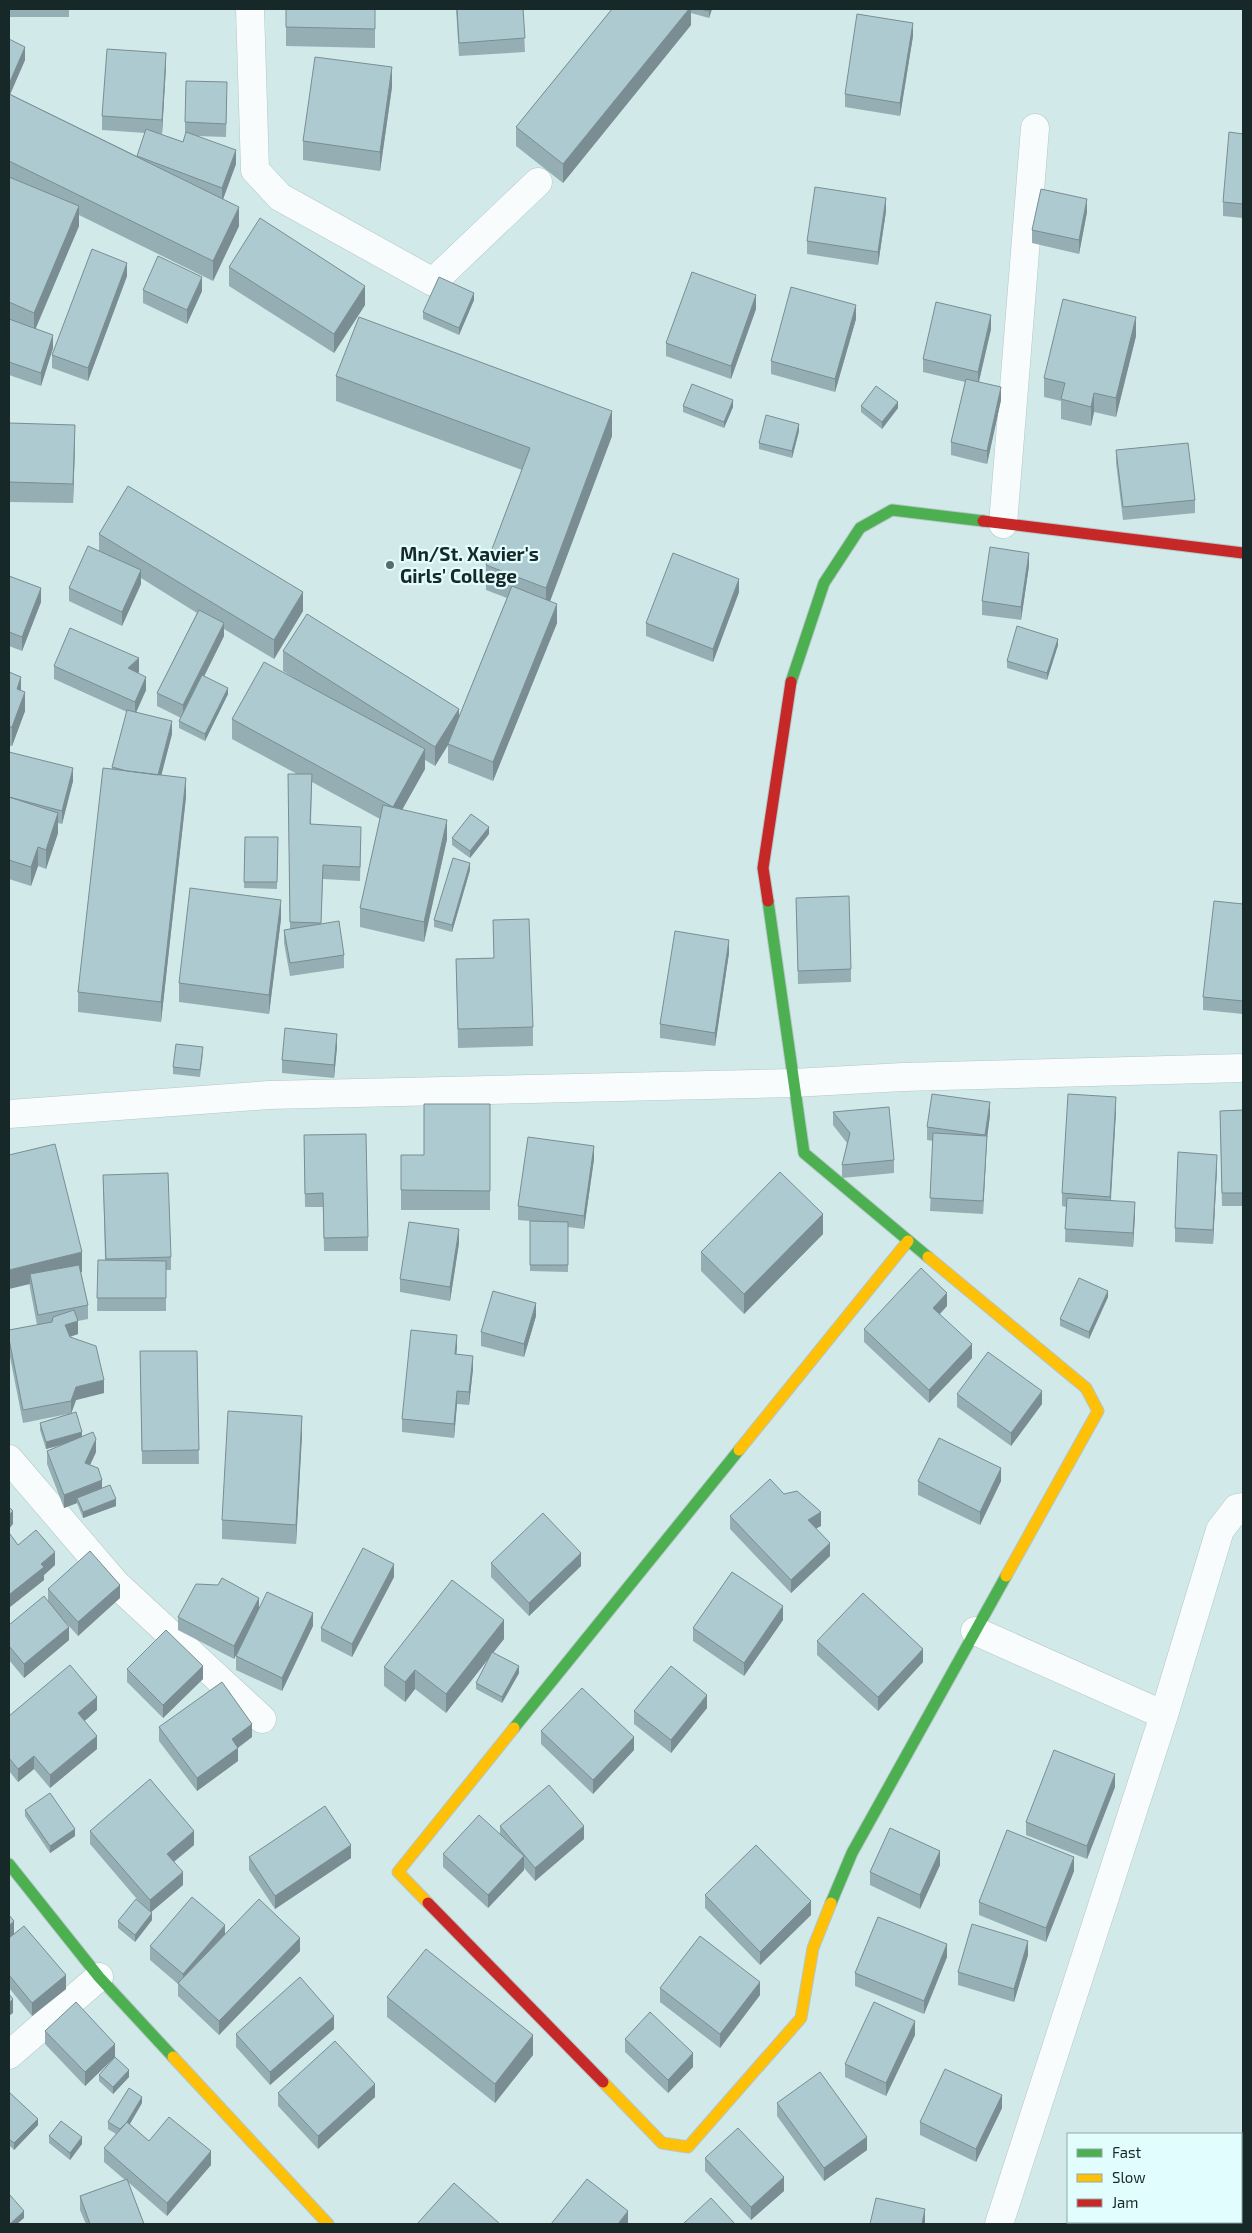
<svg xmlns="http://www.w3.org/2000/svg" width="1252" height="2233" font-family="'Exo 2',sans-serif">
<style>
.lines{fill:none;stroke-linecap:round;stroke-linejoin:round}
.street-casing{stroke:#b4c6c7;stroke-width:29}
.fast-casing{stroke:#b4c6c7;stroke-width:13}
.slow-casing{stroke:#b4c6c7;stroke-width:13}
.jam-casing{stroke:#b4c6c7;stroke-width:13}
.street{stroke:#f8fcfc;stroke-width:28}
.fast{stroke:#4caf50;stroke-width:11}
.slow{stroke:#ffc107;stroke-width:11}
.jam{stroke:#c62828;stroke-width:11}
.wall{fill:#95aeb3}
.shaded-wall{fill:#798d92}
.building{fill:#adcad0;stroke:#798d92}
.poi-dot{fill:#586c6d;stroke:#e2fdfe;stroke-width:2}
.labels{text-anchor:middle;stroke-width:4.5;stroke-linejoin:round;paint-order:stroke}
.poi-label{font-size:19px;font-weight:bold;fill:#172829;stroke:#e2fdfe;text-anchor:start}
</style>
<rect width="100%" height="100%" fill="#d2e9ea"/>
<g class="lines">
<g class="street-casing">
<path id="street" d="M250,9L255,170L280,197L433,282L538,182
M1003,524L1035,128
M9,1114L269,1095L793,1083L903,1077L1243,1068
M9,1459L116,1584L262,1719
M975,1631L1164,1715
M9,2055L99,1977
M999,2224L1164,1715L1220,1530L1237,1508L1243,1507"/>
</g>
<g class="fast-casing">
<path id="fast" d="M791,682L824,583L860,528L892,510L983,521
M768,901L804,1153L928,1257
M514,1728L739,1450
M9,1864L99,1977L173,2057
M831,1903L852,1853L1006,1576"/>
</g>
<g class="slow-casing">
<path id="slow" d="M928,1257L1086,1388L1098,1411L1006,1576
M739,1450L908,1241
M428,1903L398,1872L514,1728
M173,2057L328,2224
M603,2082L662,2143L688,2147L801,2018L813,1948L831,1903"/>
</g>
<g class="jam-casing">
<path id="jam" d="M983,521L1243,553
M768,901L763,868L791,682
M428,1903L603,2082"/>
</g>
<use href="#street" class="street"/>
<use href="#fast" class="fast"/>
<use href="#slow" class="slow"/>
<use href="#jam" class="jam"/>
</g>
<path class="wall" d="M9,9H69V17H9Z
M286,9H375V48L286,46Z
M456,9H523L525,52L459,56Z
M612,9H712L709,18L691,13V25L563,183L516,146V127Z
M913,36L900,116L845,107V94Z
M9,39L25,60L10,94L137,156L145,133L102,130V116L166,66L162,134L157,133L183,142L185,135V122L227,96L226,137L196,136L236,164L223,199L239,226L213,281L79,215V226L36,328L53,348L41,386L9,375Z
M392,87L380,171L303,160V141Z
M1243,134V218L1223,216V202Z
M886,211L878,265L807,254V241Z
M1087,212L1079,254L1032,243V230Z
M229,267L365,305L334,353L229,286Z
M127,276L88,381L52,368V355Z
M143,290L202,291L187,324L143,303Z
M474,300L459,335L423,319V312Z
M756,309L731,379L666,356V343Z
M856,319L835,392L771,374V361Z
M991,329L979,382L1001,400L987,464L951,455V442L965,382L923,372V359Z
M1136,336L1116,417L1094,412L1091,426L1061,419V401L1044,397V378Z
M336,376L612,436L550,601L557,623L493,781L448,763V745L435,766L425,760V769L402,810L447,839L424,942L360,927V908L380,819L312,782L311,824L361,840L360,881L323,879L321,924L344,955V968L290,976L284,943V930L290,929L288,774H297L232,739V719L300,682L283,671V651L459,717L507,598L486,590V565L522,470L336,401Z
M683,406L733,407L724,428L683,412Z
M861,406L898,408L882,429L861,412Z
M9,423L75,445L73,503L9,502Z
M799,431L792,458L759,449V443Z
M1116,450L1195,500V513L1123,520L1116,463Z
M99,534L303,611L274,659L224,629V636L204,676L228,694L205,741L179,728V721L181,718L157,706V693L197,613L141,578V584L122,626L69,601V588L99,552Z
M1029,566L1021,620L982,615V601Z
M9,576L41,602L22,651L9,646Z
M739,592L713,662L646,636V623Z
M1058,645L1047,680L1007,668V661Z
M54,666L139,672L138,673L146,690L136,712L172,734L161,775L186,797L161,1022L78,1012V992L112,767L127,712L54,679Z
M9,672L21,691L25,711L12,746H9Z
M9,752L73,781L62,824L58,823V833L46,869L38,866L31,886L9,879Z
M489,834L470,858L452,845V838Z
M245,837H278L277,889L244,888Z
M470,870L452,932L434,927V920Z
M796,898L851,969V982L798,984Z
M1243,904V1014L1203,1010V997Z
M281,919L269,1014L179,1002V983Z
M493,920L533,1027V1046L458,1048L456,959L494,958Z
M729,953L715,1046L660,1038V1024Z
M337,1047L334,1078L282,1073V1060Z
M203,1054L200,1077L173,1074V1067Z
M490,1104V1210H401V1155H424Z
M1243,1110V1206H1222L1220,1111Z
M1116,1111L1111,1200L1135,1215L1133,1247L1065,1242L1066,1207L1062,1206V1193Z
M833,1112L894,1160V1173L842,1178V1165L847,1143L833,1125Z
M990,1115L987,1138L983,1214L930,1211L933,1141L927,1140V1127Z
M304,1135L368,1237V1251H324L323,1207H305Z
M9,1155L82,1272H81L88,1305V1319L78,1321V1334L70,1337L104,1393L76,1400L71,1414L82,1437L96,1452L90,1465L102,1488L116,1506L83,1518L77,1503L64,1508L47,1464V1451L65,1444L46,1449L40,1430V1423L68,1414L23,1423L9,1352V1330L37,1325L30,1288Z
M594,1159L584,1229L568,1227V1272L530,1271V1221L518,1220V1206Z
M1217,1168L1213,1244L1175,1242V1228Z
M103,1175L171,1257V1270H166V1311H97L98,1260H105Z
M823,1234L744,1314L701,1271V1252Z
M459,1243L450,1301L400,1292V1279Z
M1108,1297L1089,1339L1060,1326V1319Z
M947,1306L940,1314L972,1358L929,1403L864,1342V1329Z
M536,1316L524,1357L481,1346V1332Z
M457,1348L456,1354L473,1369L469,1405L457,1404L454,1438L402,1432V1419Z
M140,1351H197L199,1464H142Z
M957,1394L1042,1404L1011,1446L957,1407Z
M302,1435L296,1544L222,1539V1520Z
M918,1481H1001L980,1525L918,1495Z
M784,1494L821,1526L816,1528L830,1556L791,1593L730,1529V1516Z
M9,1535L18,1545L55,1565L44,1575V1580L10,1607L9,1606Z
M491,1563L581,1566L529,1616L491,1577Z
M394,1577L352,1657L321,1641V1628Z
M218,1585L259,1608L313,1626L282,1691L236,1670V1656L245,1637L234,1659L178,1630V1617Z
M48,1589L120,1598L78,1636L58,1614L69,1640L24,1678L9,1660V1625L48,1601Z
M783,1620L744,1676L693,1641V1628Z
M504,1639L493,1652L519,1673L502,1703L476,1689V1683L490,1656L446,1713L415,1689L405,1702L384,1686V1667Z
M817,1641L923,1662L878,1711L817,1655Z
M127,1669L203,1679L163,1718L127,1682Z
M707,1708L671,1753L634,1724V1711Z
M97,1710L84,1721L97,1749L50,1788L34,1769L18,1782L9,1771V1716Z
M159,1727L252,1737L238,1748V1761L197,1791L159,1741Z
M541,1731L634,1750L593,1794L541,1744Z
M1115,1787L1087,1859L1026,1835V1822Z
M25,1810L75,1836L50,1853L25,1816Z
M500,1826L584,1839L535,1881L524,1868V1870L488,1908L443,1867V1854L500,1834Z
M90,1831L194,1845L174,1862L183,1885L151,1912L152,1920L135,1942L118,1928V1921L142,1905L90,1844Z
M249,1857L351,1858L275,1909L249,1870Z
M940,1865L920,1909L870,1885V1872Z
M1074,1871L1046,1942L979,1915V1902Z
M705,1895L811,1915L760,1965L705,1908Z
M9,1915L14,1934L66,1989L32,2016L9,1988Z
M225,1935L300,1951L219,2035L178,1996V1984L150,1960V1946Z
M1028,1955L1014,2002L958,1985V1972Z
M947,1957L924,2014L855,1986V1973Z
M660,1988L760,1995L720,2048L660,2002Z
M387,1997L533,2055L495,2103L387,2017Z
M334,2029L270,2085L236,2047V2034Z
M45,2031L115,2057L85,2086L45,2044Z
M915,2035L886,2096L845,2077V2064Z
M625,2039L693,2067L668,2093L625,2052Z
M99,2075L129,2077L113,2094L99,2081Z
M9,2092L38,2125L14,2150L9,2145Z
M278,2093L375,2097L318,2149L278,2106Z
M142,2103L130,2124L149,2141L211,2165L167,2216L128,2182L144,2224H86L80,2210V2196L125,2180L104,2162V2148L116,2134L108,2129V2122Z
M777,2103L867,2150L824,2181L777,2116Z
M1002,2108L976,2162L920,2135V2122Z
M49,2136L82,2144L70,2160L49,2143Z
M705,2158L784,2191L751,2220L705,2171Z"/>
<path class="shaded-wall" d="M689,9H691V25L563,183V164Z
M710,9H712L709,18V11Z
M913,23V36L900,116V103Z
M25,47V60L9,97V84Z
M166,53V66L162,134V120Z
M392,67V87L380,171V152Z
M236,150V164L222,202V188Z
M886,198V211L878,265V252Z
M1087,199V212L1079,254V240Z
M79,206V226L34,332V313Z
M239,207V226L213,281V261Z
M127,263V276L88,381V368Z
M202,277V291L187,324V310Z
M365,286V305L334,353V334Z
M474,293V300L459,335V328Z
M756,295V309L731,379V366Z
M856,305V319L835,392V379Z
M991,315V329L978,385V372Z
M1136,317V336L1116,417V398Z
M53,335V348L41,386V373Z
M1001,387V400L987,464V451Z
M1094,393V412L1091,426V407Z
M733,400V407L724,428V422Z
M898,402V408L882,429V422Z
M612,411V436L546,612V588Z
M799,424V431L792,458V451Z
M75,425V445L73,503V484Z
M1029,553V566L1021,620V607Z
M141,570V584L122,626V612Z
M739,579V592L713,662V649Z
M41,588V602L22,651V637Z
M303,592V611L274,659V640Z
M557,604V623L493,781V762Z
M224,623V636L183,719V705Z
M1058,639V645L1047,680V673Z
M139,658V672L128,682V668Z
M21,677V696L17,689Z
M146,677V690L135,715V702Z
M228,688V694L205,741V734Z
M25,692V711L12,746V727Z
M459,709V728L448,744V745L435,766V747Z
M172,721V734L157,792V779Z
M425,749V769L393,826V807Z
M73,768V781L62,824V811Z
M186,778V797L161,1022V1002Z
M58,813V833L46,869V850Z
M447,820V839L424,942V922Z
M489,827V834L470,858V851Z
M38,847V866L31,886V867Z
M470,863V870L452,932V925Z
M281,900V919L269,1014V995Z
M729,940V953L715,1046V1033Z
M337,1034V1047L334,1078V1065Z
M1116,1097V1111L1110,1210V1197Z
M990,1102V1115L987,1138L983,1214L985,1135Z
M594,1146V1159L584,1229V1216Z
M1217,1155V1168L1213,1244V1230Z
M1135,1202V1215L1133,1247V1233Z
M823,1214V1234L744,1314V1294Z
M459,1229V1243L450,1301V1287Z
M82,1252V1272L32,1284L30,1274V1284L9,1289V1270Z
M1108,1291V1297L1089,1339V1332Z
M947,1293V1306L933,1321V1308Z
M536,1303V1316L524,1357V1344Z
M78,1321V1334L65,1338V1325Z
M457,1335V1348L455,1367V1354Z
M972,1344V1358L929,1403V1390Z
M473,1356V1369L469,1405V1392Z
M104,1380V1393L76,1400L71,1414V1401L76,1387Z
M457,1391V1404L454,1438V1424Z
M1042,1391V1404L1011,1446V1433Z
M302,1416V1435L296,1544V1525Z
M82,1432V1439L46,1449V1442Z
M96,1439V1452L85,1476V1463Z
M1001,1468V1481L980,1525V1512Z
M102,1480V1493L77,1498V1503L64,1508V1495Z
M116,1499V1506L83,1518V1512Z
M13,1511V1524L9,1529V1515Z
M821,1512V1526L808,1533V1520Z
M830,1543V1556L791,1593V1580Z
M55,1552V1565L44,1575V1580L10,1607V1594L41,1564Z
M581,1553V1566L529,1616V1603Z
M394,1564V1577L352,1657V1644Z
M120,1585V1598L78,1636V1622Z
M259,1598V1611L234,1659V1646Z
M783,1606V1620L744,1676V1663Z
M313,1613V1626L282,1691V1678Z
M504,1620V1639L446,1713V1694Z
M69,1627V1640L24,1678V1664Z
M923,1649V1662L878,1711V1697Z
M203,1666V1679L163,1718V1705Z
M519,1666V1673L502,1703V1697Z
M415,1670V1689L405,1702V1682Z
M707,1695V1708L671,1753V1740Z
M97,1697V1710L78,1727V1713Z
M252,1724V1737L232,1752V1739Z
M97,1736V1749L50,1788V1775Z
M634,1737V1750L593,1794V1780Z
M238,1748V1761L197,1791V1778Z
M34,1756V1769L18,1782V1769Z
M1115,1774V1787L1087,1859V1846Z
M584,1826V1839L535,1881V1868Z
M75,1829V1836L50,1853V1846Z
M194,1831V1845L167,1867V1854Z
M351,1845V1858L275,1909V1896Z
M940,1851V1865L920,1909V1895Z
M524,1856V1870L488,1908V1895Z
M1074,1857V1871L1046,1942V1928Z
M183,1872V1885L150,1913V1900Z
M811,1901V1915L760,1965V1952Z
M152,1913V1920L135,1942V1935Z
M14,1921V1934L9,1939V1926Z
M225,1925V1938L183,1988V1974Z
M300,1938V1951L219,2035V2021Z
M1028,1941V1955L1014,2002V1989Z
M947,1944V1957L924,2014V2001Z
M66,1975V1989L32,2016V2003Z
M760,1982V1995L720,2048V2034Z
M13,1999V2013L9,2016V2003Z
M334,2016V2029L270,2085V2072Z
M915,2021V2035L886,2096V2083Z
M533,2035V2055L495,2103V2084Z
M115,2044V2057L85,2086V2072Z
M693,2053V2067L668,2093V2080Z
M129,2070V2077L113,2094V2087Z
M375,2084V2097L318,2149V2136Z
M1002,2095V2108L976,2162V2149Z
M142,2097V2103L122,2137V2130Z
M38,2119V2125L14,2150V2143Z
M82,2137V2144L70,2160V2153Z
M867,2137V2150L824,2181V2168Z
M211,2151V2165L167,2216V2203Z
M784,2177V2191L751,2220V2207Z
M925,2209V2224H922Z
M24,2211V2218L17,2224H10Z
M628,2211V2224H618Z"/>
<path class="building" d="M286,9H375V29L286,27Z
M457,9H523L525,38L459,43Z
M612,9H689L563,164L516,127Z
M700,9H710L709,11Z
M857,14L913,23L900,103L845,94Z
M9,39L25,47L9,84Z
M107,49L166,53L162,120L102,116Z
M315,57L392,67L380,152L303,141Z
M186,81L227,82L226,124L185,122Z
M9,94L239,207L213,261L9,161Z
M146,129L183,142L186,132L236,150L222,188L137,156Z
M1229,132L1243,134V204L1223,202Z
M9,177L79,206L34,313L9,302Z
M815,187L886,198L878,252L807,241Z
M1041,189L1087,199L1079,240L1032,230Z
M260,218L365,286L334,334L229,267Z
M92,249L127,263L88,368L52,355Z
M158,256L202,277L187,310L143,290Z
M692,272L756,295L731,366L666,343Z
M439,277L474,293L459,328L423,312Z
M791,287L856,305L835,379L771,361Z
M1063,299L1136,317L1116,398L1094,393L1091,407L1061,399L1065,383L1044,378Z
M936,302L991,315L978,372L923,359Z
M359,317L612,411L546,588L486,565L530,448L336,376Z
M9,319L53,335L41,373L9,362Z
M966,379L1001,387L987,451L951,442Z
M692,384L733,400L724,422L683,406Z
M876,386L898,402L882,422L861,406Z
M766,415L799,424L792,451L759,443Z
M9,423L75,425L73,484L9,482Z
M1188,443L1195,500L1123,507L1116,450Z
M128,486L303,592L274,640L99,534Z
M88,546L141,570L122,612L69,588Z
M990,547L1029,553L1021,607L982,601Z
M673,553L739,579L713,649L646,623Z
M9,576L41,588L22,637L9,632Z
M512,586L557,604L493,762L448,744Z
M199,610L224,623L183,705L157,693Z
M307,614L459,709L435,747L283,651Z
M1017,626L1058,639L1047,673L1007,661Z
M70,628L139,658L128,668L146,677L135,702L54,666Z
M264,662L425,749L393,807L232,719Z
M9,672L21,677L17,689L25,692L12,727H9Z
M202,675L228,688L205,734L179,721Z
M127,710L172,721L158,775L127,771L112,767Z
M9,752L73,768L62,811L9,797Z
M103,768L186,778L161,1002L78,992Z
M288,774H312L310,824L361,827L360,867L323,865L321,923L290,922Z
M9,797L58,813L46,850L38,847L31,867L9,860Z
M383,805L447,820L424,922L360,908Z
M471,814L489,827L470,851L452,838Z
M245,837H278L277,882H244Z
M453,858L470,863L452,925L434,920Z
M190,888L281,900L269,995L179,983Z
M849,896L851,969L798,971L796,898Z
M1214,901L1243,904V1001L1203,997Z
M529,919L533,1027L458,1029L456,959L494,958L493,920Z
M339,921L344,955L290,963L284,930Z
M675,931L729,940L715,1033L660,1024Z
M285,1028L337,1034L334,1065L282,1060Z
M176,1044L203,1047L200,1070L173,1067Z
M932,1094L990,1102L985,1135L927,1127Z
M1068,1094L1116,1097L1110,1197L1062,1193Z
M424,1104H490V1191L401,1190V1155H424Z
M889,1107L894,1160L842,1165L850,1133L833,1112Z
M1243,1110V1193H1222L1220,1111Z
M933,1133L987,1136L983,1201L930,1198Z
M366,1134L368,1237L324,1238L323,1193L305,1194L304,1135Z
M528,1137L594,1146L584,1216L518,1206Z
M55,1144L82,1252L9,1270V1155Z
M1178,1152L1217,1155L1213,1230L1175,1228Z
M780,1172L823,1214L744,1294L701,1252Z
M168,1173L171,1257L106,1259L103,1175Z
M1067,1198L1135,1202L1133,1233L1065,1229Z
M530,1221L568,1222V1265H530Z
M409,1222L459,1229L450,1287L400,1279Z
M98,1260L166,1261V1298H97Z
M79,1265L88,1305L38,1315L30,1274Z
M921,1268L947,1293L933,1308L972,1344L929,1390L864,1329Z
M1079,1278L1108,1291L1089,1332L1060,1319Z
M493,1291L536,1303L524,1344L481,1332Z
M74,1310L78,1321L65,1325L70,1337L96,1346L104,1380L76,1387L71,1401L23,1410L9,1339V1330L52,1322L53,1317Z
M411,1330L457,1335L455,1354L473,1356L469,1392L457,1391L454,1424L402,1419Z
M140,1351H197L199,1450L142,1451Z
M988,1352L1042,1391L1011,1433L957,1394Z
M228,1411L302,1416L296,1525L222,1520Z
M76,1412L82,1432L46,1442L40,1423Z
M93,1432L96,1439L85,1463L98,1468L102,1480L64,1495L47,1451Z
M939,1438L1001,1468L980,1512L918,1481Z
M770,1479L784,1494L797,1491L821,1512L808,1520L830,1543L791,1580L730,1516Z
M110,1485L116,1499L83,1512L77,1498Z
M9,1507L13,1511L9,1515Z
M543,1513L581,1553L529,1603L491,1563Z
M36,1530L55,1552L41,1564L44,1567L10,1594L9,1593V1535L10,1534L18,1545Z
M363,1548L394,1564L352,1644L321,1628Z
M90,1551L120,1585L78,1622L48,1589Z
M732,1572L783,1606L744,1663L693,1628Z
M222,1578L259,1598L234,1646L178,1617L196,1584L218,1585Z
M452,1580L504,1620L446,1694L415,1670L405,1682L384,1667Z
M267,1592L313,1613L282,1678L236,1656Z
M863,1593L923,1649L878,1697L817,1641Z
M44,1596L69,1627L24,1664L9,1646V1625Z
M166,1630L203,1666L163,1705L127,1669Z
M492,1652L519,1666L502,1697L476,1683Z
M70,1665L97,1697L78,1713L97,1736L50,1775L34,1756L18,1769L9,1758V1716Z
M671,1666L707,1695L671,1740L634,1711Z
M222,1682L252,1724L232,1739L238,1748L197,1778L159,1727Z
M582,1688L634,1737L593,1780L541,1731Z
M1054,1750L1115,1774L1087,1846L1026,1822Z
M150,1779L194,1831L167,1854L183,1872L150,1900L90,1831Z
M549,1785L584,1826L535,1868L500,1826Z
M50,1793L75,1829L50,1846L25,1810Z
M325,1806L351,1845L275,1896L249,1857Z
M479,1815L524,1856L488,1895L443,1854Z
M890,1828L940,1851L920,1895L870,1872Z
M1007,1830L1074,1857L1046,1928L979,1902Z
M756,1845L811,1901L760,1952L705,1895Z
M192,1897L225,1925L183,1974L150,1946Z
M136,1899L152,1913L135,1935L118,1921Z
M259,1899L300,1938L219,2021L178,1983Z
M9,1915L14,1921L9,1926Z
M878,1917L947,1944L924,2001L855,1973Z
M972,1924L1028,1941L1014,1989L958,1972Z
M24,1926L66,1975L32,2003L9,1975V1938Z
M700,1936L760,1982L720,2034L660,1988Z
M426,1949L533,2035L495,2084L387,1997Z
M300,1977L334,2016L270,2072L236,2034Z
M9,1994L13,1999L9,2003Z
M76,2002L115,2044L85,2072L45,2031Z
M874,2002L915,2021L886,2083L845,2064Z
M650,2012L693,2053L668,2080L625,2039Z
M335,2041L375,2084L318,2136L278,2093Z
M115,2057L129,2070L113,2087L99,2075Z
M945,2069L1002,2095L976,2149L920,2122Z
M820,2072L867,2137L824,2168L777,2103Z
M129,2088L142,2097L127,2122L120,2129L108,2122Z
M9,2092L38,2119L14,2143L9,2139Z
M169,2117L211,2151L167,2203L104,2148L127,2122L149,2141Z
M61,2121L82,2137L70,2153L49,2136Z
M738,2128L784,2177L751,2207L705,2158Z
M127,2179L144,2224H90L80,2196Z
M587,2179L628,2211L618,2224H551Z
M454,2183L500,2224H417Z
M9,2194L24,2211L10,2224H9Z
M711,2198L735,2224H683Z
M876,2198L925,2209L922,2224H870Z"/>
<circle class="poi-dot" cx="390" cy="565" r="5"/>
<g class="labels">
<g class="poi-label">
<text x="400" y="561">Mn/St. Xavier's<tspan x="400" dy="22">Girls' College</tspan></text>
</g>
</g>
<rect width="1252" height="2233" fill="none" stroke="#172829" stroke-width="20"/>
<rect x="1067" y="2133" width="175" height="90" fill="#e2fdfe" stroke="#91a8a9"/>
<rect x="1077" y="2149" width="25" height="8" fill="#4caf50" stroke="#91a8a9"/>
<text x="1112" y="2158" font-size="15" fill="#172829">Fast</text>
<rect x="1077" y="2174" width="25" height="8" fill="#ffc107" stroke="#91a8a9"/>
<text x="1112" y="2183" font-size="15" fill="#172829">Slow</text>
<rect x="1077" y="2199" width="25" height="8" fill="#c62828" stroke="#91a8a9"/>
<text x="1112" y="2208" font-size="15" fill="#172829">Jam</text>
</svg>
